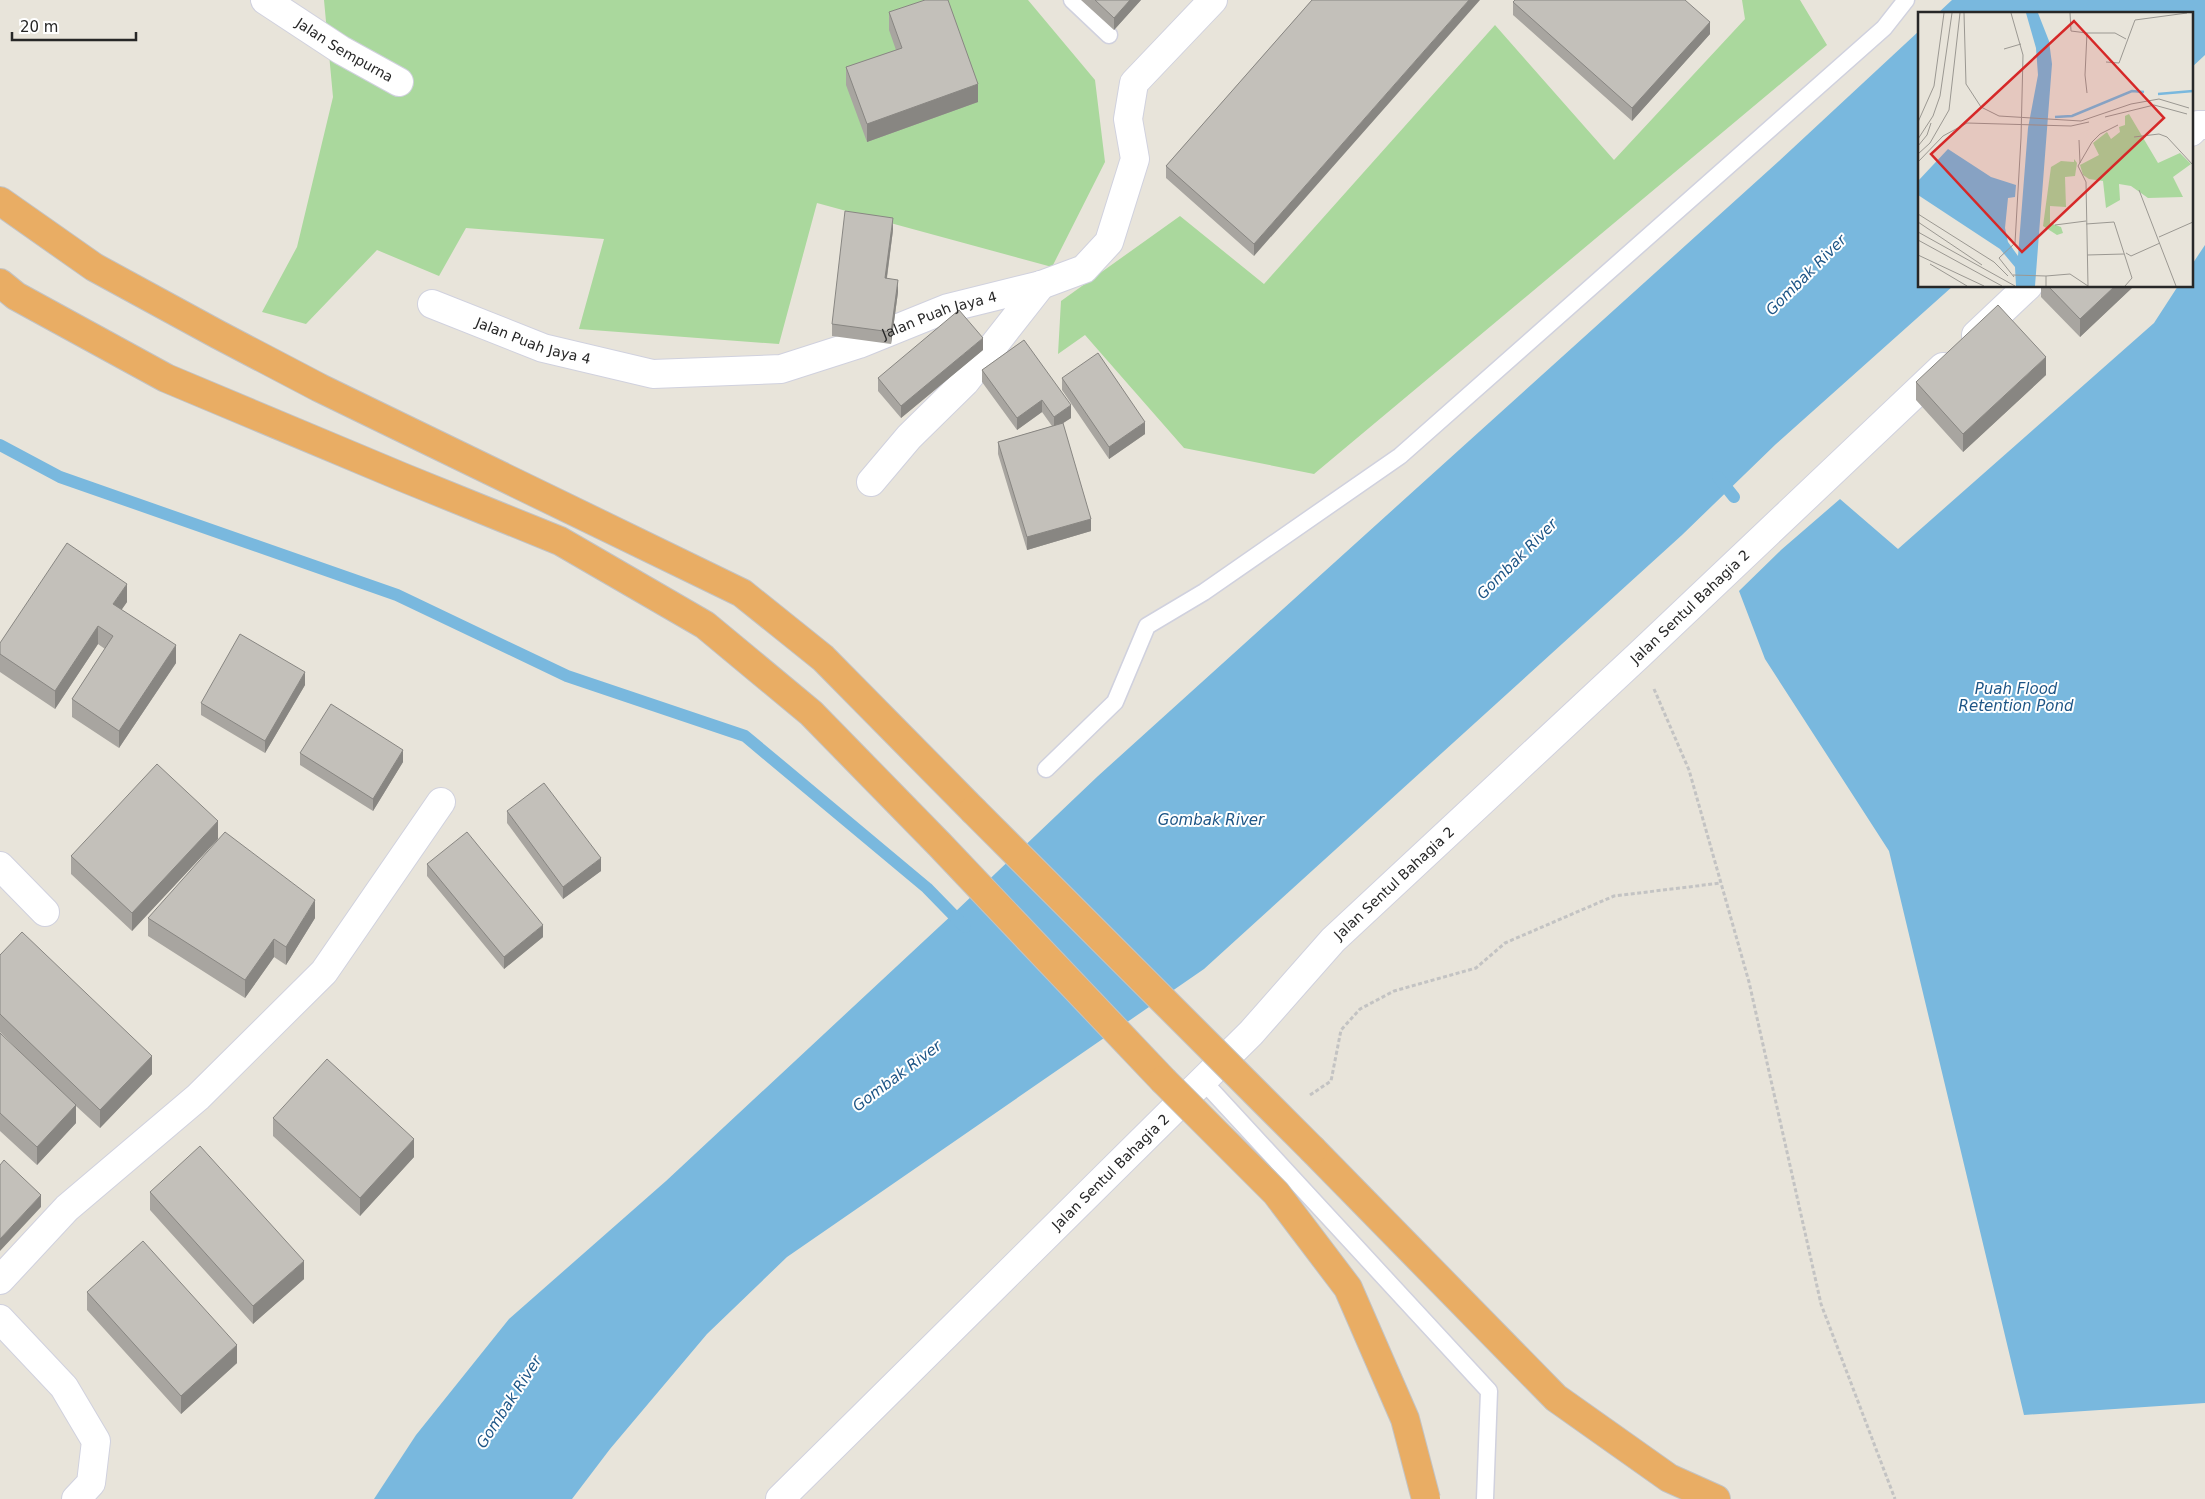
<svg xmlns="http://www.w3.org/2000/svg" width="2205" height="1499" font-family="'DejaVu Sans',sans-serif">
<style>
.green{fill:#aad89d}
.water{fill:#79b8de}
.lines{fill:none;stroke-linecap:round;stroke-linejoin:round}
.stream{stroke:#79b8de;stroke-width:12}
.service-casing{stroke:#d0d1de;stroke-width:19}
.minor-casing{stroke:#d0d1de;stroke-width:30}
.motorway-casing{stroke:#c3c3c3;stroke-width:30}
.path{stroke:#c3c3c3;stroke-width:3;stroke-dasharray:4 2.5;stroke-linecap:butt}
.service{stroke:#fff;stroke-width:16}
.minor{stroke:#fff;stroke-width:28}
.motorway{stroke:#e9ad64;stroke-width:28}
.motorway-bridge-casing{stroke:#c3c3c3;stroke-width:30;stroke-linecap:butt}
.motorway-bridge{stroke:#e9ad64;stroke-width:28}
.wall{fill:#a8a5a0}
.shaded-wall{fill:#888682}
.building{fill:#c3c0ba;stroke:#888682}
.labels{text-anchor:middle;stroke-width:4;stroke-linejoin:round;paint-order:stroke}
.street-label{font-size:14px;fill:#272727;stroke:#fff}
.water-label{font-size:15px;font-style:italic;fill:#1d5586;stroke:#fff}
.inset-river{fill:none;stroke:#79b8de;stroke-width:2.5}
.inset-road{fill:none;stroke:#9b9892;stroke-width:1}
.view{fill:#d62828;fill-opacity:0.15;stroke:#d62828;stroke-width:2.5}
.inset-edge{fill:none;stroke:#272727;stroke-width:2.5}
</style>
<rect width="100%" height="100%" fill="#e8e4da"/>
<path class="green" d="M324,0H1028L1095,80L1105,162L1052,267L817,203L779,344L579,329L604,239L466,228L439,276L377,250L306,324L262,312L297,247L333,97Z
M1742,0H1800L1827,45L1314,474L1184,448L1085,335L1058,354L1061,301L1180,216L1264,284L1495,25L1614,160L1745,19Z"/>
<path class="water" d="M1952,0H2205V55L2191,68V14H1937Z
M1919,31V286H1953L1776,444L1682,535L1204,969L787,1257L707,1334L610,1449L572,1499H374L416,1435L509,1319L666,1181L954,913L1098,776L1779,161Z
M2205,245V1403L2024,1415L1889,851L1765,659L1739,591L1781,550L1840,499L1898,549L2154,323L2178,286H2191V266Z"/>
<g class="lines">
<path class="stream" d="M0,445L60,477L397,595L567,676L745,736L927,888L965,927
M1718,477L1734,497"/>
<g class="service-casing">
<path id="service" d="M1072,0L1109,35
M1046,769L1115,702L1147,626L1204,592L1400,456L1884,28L1906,0
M1203,1081L1489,1391L1485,1499"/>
</g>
<g class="minor-casing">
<g id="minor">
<path id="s1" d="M265,0L341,50L399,82"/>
<path d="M2191,132L2198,125H2205"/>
<path id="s2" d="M432,304L543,348L653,374L781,369L859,344L948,308L1041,285L1084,269L1109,242L1135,159L1128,119L1134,83L1213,0"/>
<path d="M1976,335L2028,286"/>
<path d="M871,482L909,437L965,382L1041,285"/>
<path d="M0,866L45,912"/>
<path d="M0,1280L67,1208L198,1097L324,972L441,802"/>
<path d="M0,1319L64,1387L96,1441L91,1483L76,1499"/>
<path id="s3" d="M780,1499L1251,1033L1333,940L1639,655L1943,367"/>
</g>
</g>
<g class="motorway-casing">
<path id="motorway" d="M0,201L94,267L217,334L320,388L742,593L823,658L973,810
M0,283L16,296L166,378L402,477L560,541L705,625L811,713L940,845L1163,1080
M1313,1150L1556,1398L1669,1478L1716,1499"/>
</g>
<path class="path" d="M1654,689L1689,770L1749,982L1821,1304L1895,1499
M1310,1095L1331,1081L1341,1030L1360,1009L1394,991L1476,968L1505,943L1614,896L1721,883"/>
<use href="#service" class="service"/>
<use href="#minor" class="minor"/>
<use href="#motorway" class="motorway"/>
<g class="motorway-bridge-casing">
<path id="motorway-bridge" d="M973,810L1313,1150
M1163,1080L1276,1193L1348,1288L1405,1419L1426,1499"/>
</g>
<use href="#motorway-bridge" class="motorway-bridge"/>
</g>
<path class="wall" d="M1081,0H1141L1114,30Z
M1312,0L1254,256L1166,178V166Z
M1513,2L1710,34L1632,121L1513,15Z
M889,12L978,102L867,142L846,85V67L896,50L889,30Z
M893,230L887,278L898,292L891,344L832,336V324Z
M2041,286H2134L2080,337L2041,297Z
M1024,340L1071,418L1063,423L1091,531L1027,550L998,454V442L1052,426L1042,412L1017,430L982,382V370Z
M983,350L901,418L878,391V378Z
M2046,375L1963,452L1916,400V382Z
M1062,378L1145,434L1109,459L1062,390Z
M127,602L121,610L176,663L119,748L72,717V699L105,649L98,644L55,709L0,672V643Z
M305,685L265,753L201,715V703Z
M300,753L403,762L373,811L300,765Z
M507,811L601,871L563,899L507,823Z
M218,839L132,931L71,874V856Z
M427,864L543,937L504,969L427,876Z
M148,918H315L286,965L274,957L245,998L148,936Z
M0,955L152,1074L100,1128L76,1106V1123L37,1165L0,1131V1033L32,1064L0,1032Z
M273,1118L414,1157L360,1216L273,1136Z
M150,1192L304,1279L253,1324L150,1210Z
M87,1292L237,1363L181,1414L87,1310Z"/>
<path class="shaded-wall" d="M1130,0H1141L1114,30V18Z
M1469,0H1480L1254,256V244Z
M1710,22V34L1632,121V108Z
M978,84V102L867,142V124Z
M893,218V230L885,291V278Z
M898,280V292L891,344V332Z
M2115,286H2134L2080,337V319Z
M983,338V350L901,418V406Z
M2046,357V375L1963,452V434Z
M1042,400V412L1017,430V418Z
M1071,405V418L1054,429V417Z
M1145,422V434L1109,459V447Z
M1091,519V531L1027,550V537Z
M127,584V602L113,622V604Z
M98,626V644L55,709V691Z
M176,645V663L119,748V731Z
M305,672V685L265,753V741Z
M403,750V762L373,811V799Z
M218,821V839L132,931V913Z
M601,858V871L563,899V887Z
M315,900V918L286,965V947Z
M543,925V937L504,969V957Z
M274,939V957L245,998V980Z
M152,1056V1074L100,1128V1110Z
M76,1105V1123L37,1165V1147Z
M414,1139V1157L360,1216V1198Z
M41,1195V1207L0,1251V1239Z
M304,1261V1279L253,1324V1306Z
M237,1345V1363L181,1414V1396Z"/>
<path class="building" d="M925,0H948L978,84L867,124L846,67L902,48L889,12Z
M1095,0H1130L1114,18Z
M1312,0H1469L1254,244L1166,166Z
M1515,0H1685L1710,22L1632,108L1513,2Z
M845,211L893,218L885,278L898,280L891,332L832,324Z
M2048,286H2115L2080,319Z
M1998,305L2046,357L1963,434L1916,382Z
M959,310L983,338L901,406L878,378Z
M1024,340L1071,405L1054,417L1042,400L1017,418L982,370Z
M1098,353L1145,422L1109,447L1062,378Z
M1063,423L1091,519L1027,537L998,442Z
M67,543L127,584L113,604L176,645L119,731L72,699L113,636L98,626L55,691L0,654V643Z
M240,634L305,672L265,741L201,703Z
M331,704L403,750L373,799L300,753Z
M157,764L218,821L132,913L71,856Z
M544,783L601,858L563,887L507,811Z
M225,832L315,900L286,947L274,939L245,980L148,918Z
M467,832L543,925L504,957L427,864Z
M22,932L152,1056L100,1110L0,1014V955Z
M0,1033L76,1105L37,1147L0,1113Z
M327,1059L414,1139L360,1198L273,1118Z
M200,1146L304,1261L253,1306L150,1192Z
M4,1160L41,1195L0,1239V1165Z
M143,1241L237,1345L181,1396L87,1292Z"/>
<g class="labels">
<g class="street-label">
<text dy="5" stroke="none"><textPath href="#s1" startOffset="94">Jalan Sempurna</textPath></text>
<text dy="5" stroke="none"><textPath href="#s2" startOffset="528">Jalan Puah Jaya 4</textPath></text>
<text dy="5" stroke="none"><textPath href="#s2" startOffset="108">Jalan Puah Jaya 4</textPath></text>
<text dy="5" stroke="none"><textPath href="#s3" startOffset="1275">Jalan Sentul Bahagia 2</textPath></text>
<text dy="5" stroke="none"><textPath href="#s3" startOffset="870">Jalan Sentul Bahagia 2</textPath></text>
<text dy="5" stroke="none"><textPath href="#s3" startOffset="465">Jalan Sentul Bahagia 2</textPath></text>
</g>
<g class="water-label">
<text transform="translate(1806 275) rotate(-45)" y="5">Gombak River</text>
<text transform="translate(1517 559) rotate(-45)" y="5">Gombak River</text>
<text x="2016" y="694">Puah Flood<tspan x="2016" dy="17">Retention Pond</tspan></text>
<text x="1211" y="825">Gombak River</text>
<text transform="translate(897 1076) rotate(-37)" y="5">Gombak River</text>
<text transform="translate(509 1402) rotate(-57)" y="5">Gombak River</text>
</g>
</g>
<g transform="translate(1918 12)">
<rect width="275" height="275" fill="#e8e4da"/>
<path d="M211,102L240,151L262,141L273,152L255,165L265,185L230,186L213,174L201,172L202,188L188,196L185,169L171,167L165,163L162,153L181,143L175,131L189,120L193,127L202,120L201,115L207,113V104ZM156,147L159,151L157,164L147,165L148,195L132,194V211L143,215L145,221L139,223L125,214L133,155L143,149L156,150Z" fill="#aad89d"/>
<path d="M108,1H120L131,29L134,52L117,274H98L97,255L82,237L0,183V169L30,137L73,165L98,173L97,185L90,186L87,216L90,230L100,244L110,116L120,63L118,36Z" fill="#79b8de"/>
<path class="inset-river" d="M240,82L275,79M137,105L154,104L214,79L226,80"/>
<path class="inset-road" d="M46,1L48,72L63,95L81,104L163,109L213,92L241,87L271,96M93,1L105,43L103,126L97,231L81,246L96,265M152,1L153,19L169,21M86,37L103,32M188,50L201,51L217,8L269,1M169,81L167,63L169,21H197L208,27M187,105L236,93L269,102M0,110L16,74L26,1M216,125L241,122L249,125L275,153M0,127L15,104L22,84L34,1M161,128L162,151M0,134L9,123L13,111M0,142L12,131L31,98L42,1M0,150L25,124L49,111L153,114L171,110M221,178L258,274M0,202L76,250L90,264M0,210L64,253M168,212L196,210L214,266L207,274M137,213L168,209M0,220L97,274M241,225L275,210M0,228L84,274M208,241L213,244L242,231M0,243L66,274M169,243L206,242M12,252L49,274M95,263L128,264V274M128,264L152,262L170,274M170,274L168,170L160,154L174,130L182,122L200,113"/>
<path class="view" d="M156,9L246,106L104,240L13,142Z"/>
<rect width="275" height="275" class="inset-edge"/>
</g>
<path d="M12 32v8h124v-8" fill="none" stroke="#272727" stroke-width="2.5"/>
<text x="20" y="32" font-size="15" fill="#272727" stroke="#ffffff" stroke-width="4" paint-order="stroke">20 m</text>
</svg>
